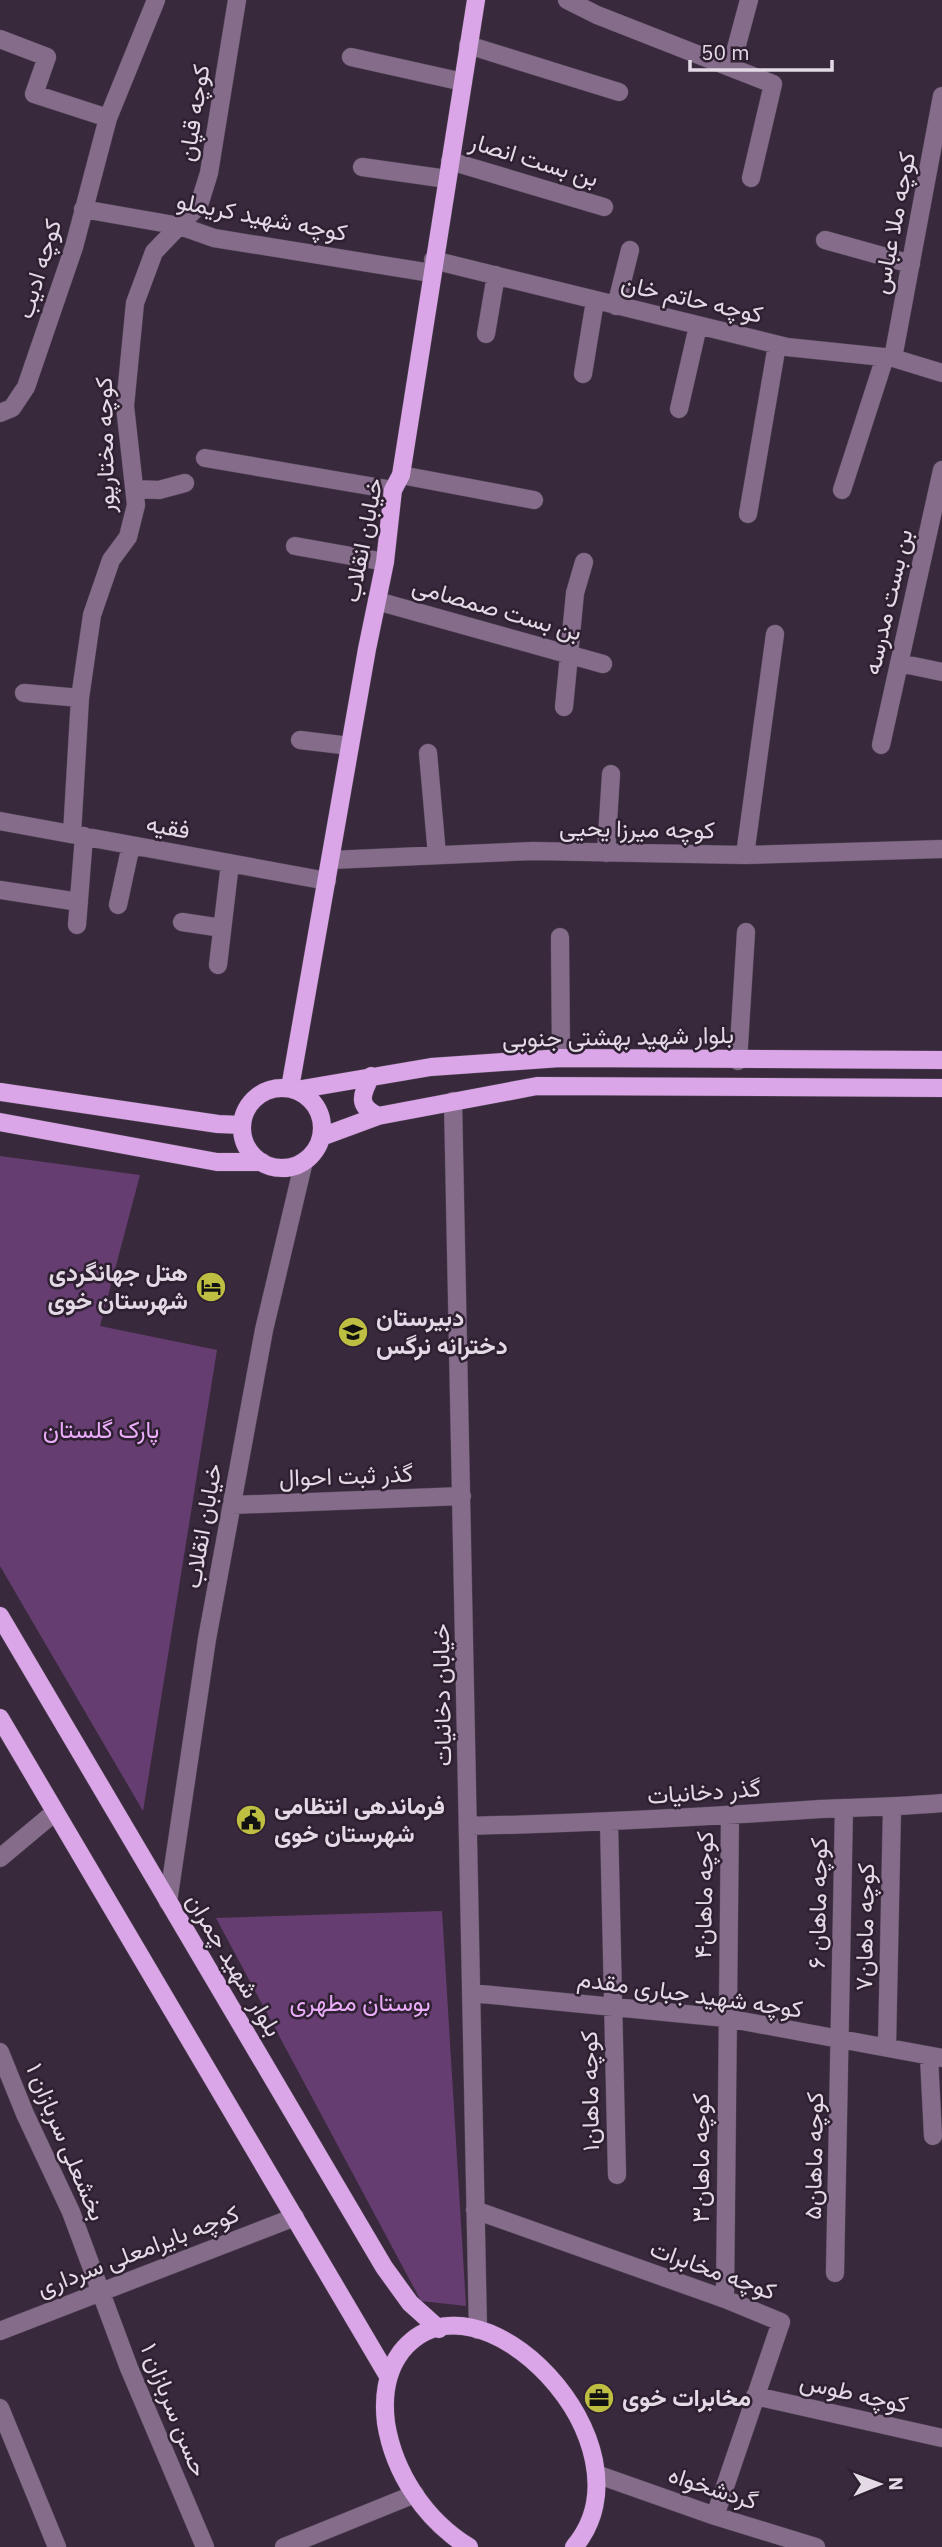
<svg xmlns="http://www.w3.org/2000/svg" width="942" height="2547" font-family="'IBM Plex Sans',Vazirmatn,sans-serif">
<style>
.green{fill:#663d70}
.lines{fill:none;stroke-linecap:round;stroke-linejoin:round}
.minor-casing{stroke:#534657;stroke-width:19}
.major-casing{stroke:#534657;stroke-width:19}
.minor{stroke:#856c8b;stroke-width:18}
.major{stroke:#daa6e7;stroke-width:18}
.labels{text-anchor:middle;stroke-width:5;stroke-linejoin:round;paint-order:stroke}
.street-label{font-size:24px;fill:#e3dae6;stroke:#2e2031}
.poi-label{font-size:24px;font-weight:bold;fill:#e3dae6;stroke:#2e2031;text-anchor:start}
.park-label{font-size:24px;fill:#ebadfa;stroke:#2e2031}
</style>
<rect width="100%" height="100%" fill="#382a3c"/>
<path class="green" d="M0,1156L140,1175L100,1326L217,1350L143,1811L0,1566Z
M442,1911L466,2306L421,2301L216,1918Z"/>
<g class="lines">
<g class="minor-casing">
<path id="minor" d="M567,0L597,15L773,84L751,178
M0,39L47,57L34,94L108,118
M468,45L619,92
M351,57L463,82
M731,67L749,0
M450,161L604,207
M362,167L447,179
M83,209L180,226L214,238L431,273
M825,240L911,264
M433,260L787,347L893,358L942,373
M616,306L630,250
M486,334L496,275
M893,358L942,96
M583,374L595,301
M679,409L698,326
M0,413L12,408L26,387L74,247L108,118L156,0
M205,458L393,490
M401,475L534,500
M135,489L159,490L185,483
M842,490L885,357
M748,514L777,345
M295,546L385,562
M377,601L603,664
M899,663L942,672
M24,693L80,698
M564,707L575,593L584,562
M300,740L350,746
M881,745L942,470
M428,753L437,855
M0,821L327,881
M72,834L80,698L92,615L111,560L128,537L136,505L125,406L135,303L154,252L199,205L209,173L237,0
M606,853L611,774
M745,855L775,634
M331,860L533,851L745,855L942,849
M0,890L79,902
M118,905L131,845
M182,922L222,928
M77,925L84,836
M560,937L561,1058
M218,965L230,863
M738,1061L746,932
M453,1101L478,2330
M232,1505L462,1496
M609,1822L617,2175
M469,1826C586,1823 703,1817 820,1809C861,1807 901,1807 942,1803
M0,1858L55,1812
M168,1902L207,1639L264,1330L304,1161
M471,1993L726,2018L942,2058
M887,2047L892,1808
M0,2052L25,2114L71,2212L129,2368L205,2547
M929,2057L933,2136
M475,2210L725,2299L781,2322L715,2516
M835,2273L844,1808
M725,2299L730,1815
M0,2331L295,2217
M755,2396L942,2438
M0,2408L57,2547
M596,2474L715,2516L816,2547
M284,2547L415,2494"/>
</g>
<g class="major-casing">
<path id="major" d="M371,1076C361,1095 357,1106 378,1116
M290,1088L367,649L385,562L393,490L401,475L476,0
M242 1128a40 40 0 1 1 80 0a40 40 0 1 1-80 0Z
M296,1090L431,1067L561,1058L942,1060
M0,1092L218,1124L242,1125
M0,1122L217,1162H262
M321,1137L378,1116L537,1086L942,1088
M0,1616L384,2267L410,2303L439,2329
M0,1718L388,2376
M469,2547C425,2520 394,2473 386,2423C383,2399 386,2372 401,2352C477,2256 660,2446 574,2547"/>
</g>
<use href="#minor" class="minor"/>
<use href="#major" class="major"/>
</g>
<defs>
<g id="hotel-disc" transform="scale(1.575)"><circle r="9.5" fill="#bebf42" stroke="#2e2031"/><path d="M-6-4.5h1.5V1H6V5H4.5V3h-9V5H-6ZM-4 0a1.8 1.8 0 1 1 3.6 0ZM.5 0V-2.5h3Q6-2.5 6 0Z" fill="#111"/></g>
<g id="school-disc" transform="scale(1.575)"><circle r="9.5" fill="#bebf42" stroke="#2e2031"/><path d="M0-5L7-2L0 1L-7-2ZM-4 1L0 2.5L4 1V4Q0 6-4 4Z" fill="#111"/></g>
<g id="civic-disc" transform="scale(1.575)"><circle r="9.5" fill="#bebf42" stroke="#2e2031"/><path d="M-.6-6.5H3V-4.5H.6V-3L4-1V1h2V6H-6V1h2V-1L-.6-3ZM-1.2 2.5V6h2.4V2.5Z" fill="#111"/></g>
<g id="office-disc" transform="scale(1.575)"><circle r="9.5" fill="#bebf42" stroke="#2e2031"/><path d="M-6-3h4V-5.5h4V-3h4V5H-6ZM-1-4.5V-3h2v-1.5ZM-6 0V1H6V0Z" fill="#111"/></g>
</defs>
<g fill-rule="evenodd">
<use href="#hotel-disc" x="211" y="1287"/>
<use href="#school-disc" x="353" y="1332"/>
<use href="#civic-disc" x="251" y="1820"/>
<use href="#office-disc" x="599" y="2398"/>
</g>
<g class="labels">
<g class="street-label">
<text transform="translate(194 113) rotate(-81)" y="8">کوچه قپان</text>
<text transform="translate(534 160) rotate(17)" y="8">بن بست انصار</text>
<text transform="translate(262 217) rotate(11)" y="8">کوچه شهید کریملو</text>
<text transform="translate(894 223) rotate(-79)" y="8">کوچه ملا عباس</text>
<text transform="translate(39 269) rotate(-73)" y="8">کوچه ادیب</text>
<text transform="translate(692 299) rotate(13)" y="8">کوچه حاتم خان</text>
<text transform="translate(105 445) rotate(-91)" y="8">کوچه مختارپور</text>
<text transform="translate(363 540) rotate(-79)" y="8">خیابان انقلاب</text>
<text transform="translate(888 602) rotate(-77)" y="8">بن بست مدرسه</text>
<text transform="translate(497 609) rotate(16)" y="8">بن بست صمصامی</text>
<text transform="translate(168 827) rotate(10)" y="8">فقیه</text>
<text transform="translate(637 829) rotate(1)" y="8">کوچه میرزا یحیی</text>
<text transform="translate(618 1037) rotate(-1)" y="8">بلوار شهید بهشتی جنوبی</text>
<text transform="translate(346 1476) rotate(-2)" y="8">گذر ثبت احوال</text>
<text transform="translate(203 1526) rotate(-80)" y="8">خیابان انقلاب</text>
<text transform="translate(442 1695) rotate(-91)" y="8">خیابان دخانیات</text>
<text transform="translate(704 1792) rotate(-4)" y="8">گذر دخانیات</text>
<text transform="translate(704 1895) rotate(-89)" y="8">کوچه ماهان۴</text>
<text transform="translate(818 1903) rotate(-89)" y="8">کوچه ماهان ۶</text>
<text transform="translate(865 1927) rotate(-89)" y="8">کوچه ماهان۷</text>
<text transform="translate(234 1965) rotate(59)" y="8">بلوار شهید چمران</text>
<text transform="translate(690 1994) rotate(8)" y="8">کوچه شهید جباری مقدم</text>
<text transform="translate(590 2091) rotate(-91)" y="8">کوچه ماهان۱</text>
<text transform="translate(66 2142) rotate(67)" y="8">بخشعلی سربازان ۱</text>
<text transform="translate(814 2156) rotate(-89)" y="8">کوچه ماهان۵</text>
<text transform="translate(701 2158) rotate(-90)" y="8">کوچه ماهان۳</text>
<text transform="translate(138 2251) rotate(-21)" y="8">کوچه بایرامعلی سرداری</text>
<text transform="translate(713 2270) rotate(20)" y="8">کوچه مخابرات</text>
<text transform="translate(854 2393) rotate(13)" y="8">کوچه طوس</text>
<text transform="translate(174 2410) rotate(68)" y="8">حسن سربازان ۱</text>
<text transform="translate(713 2488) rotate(18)" y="8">گردشخواه</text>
</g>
<g class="poi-label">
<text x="188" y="1281" text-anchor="end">هتل جهانگردی<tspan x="188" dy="28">شهرستان خوی</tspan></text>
<text x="376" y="1326">دبیرستان<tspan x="376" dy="28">دخترانه نرگس</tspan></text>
<text x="274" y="1814">فرماندهی انتظامی<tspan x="274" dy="28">شهرستان خوی</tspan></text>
<text x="622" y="2406">مخابرات خوی</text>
</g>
<g class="park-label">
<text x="101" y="1438">پارک گلستان</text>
<text x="360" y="2011">بوستان مطهری</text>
</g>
</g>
<g transform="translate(879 2484) rotate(89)" stroke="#2e2031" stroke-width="5" paint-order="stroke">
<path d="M0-5L12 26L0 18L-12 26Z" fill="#e3dae6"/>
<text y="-10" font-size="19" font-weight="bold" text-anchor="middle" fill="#e3dae6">N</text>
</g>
<path d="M690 60v10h142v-10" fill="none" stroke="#e3dae6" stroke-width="3.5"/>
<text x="701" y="60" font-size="21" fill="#e3dae6" stroke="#2e2031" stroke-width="5" paint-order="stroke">50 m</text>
</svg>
